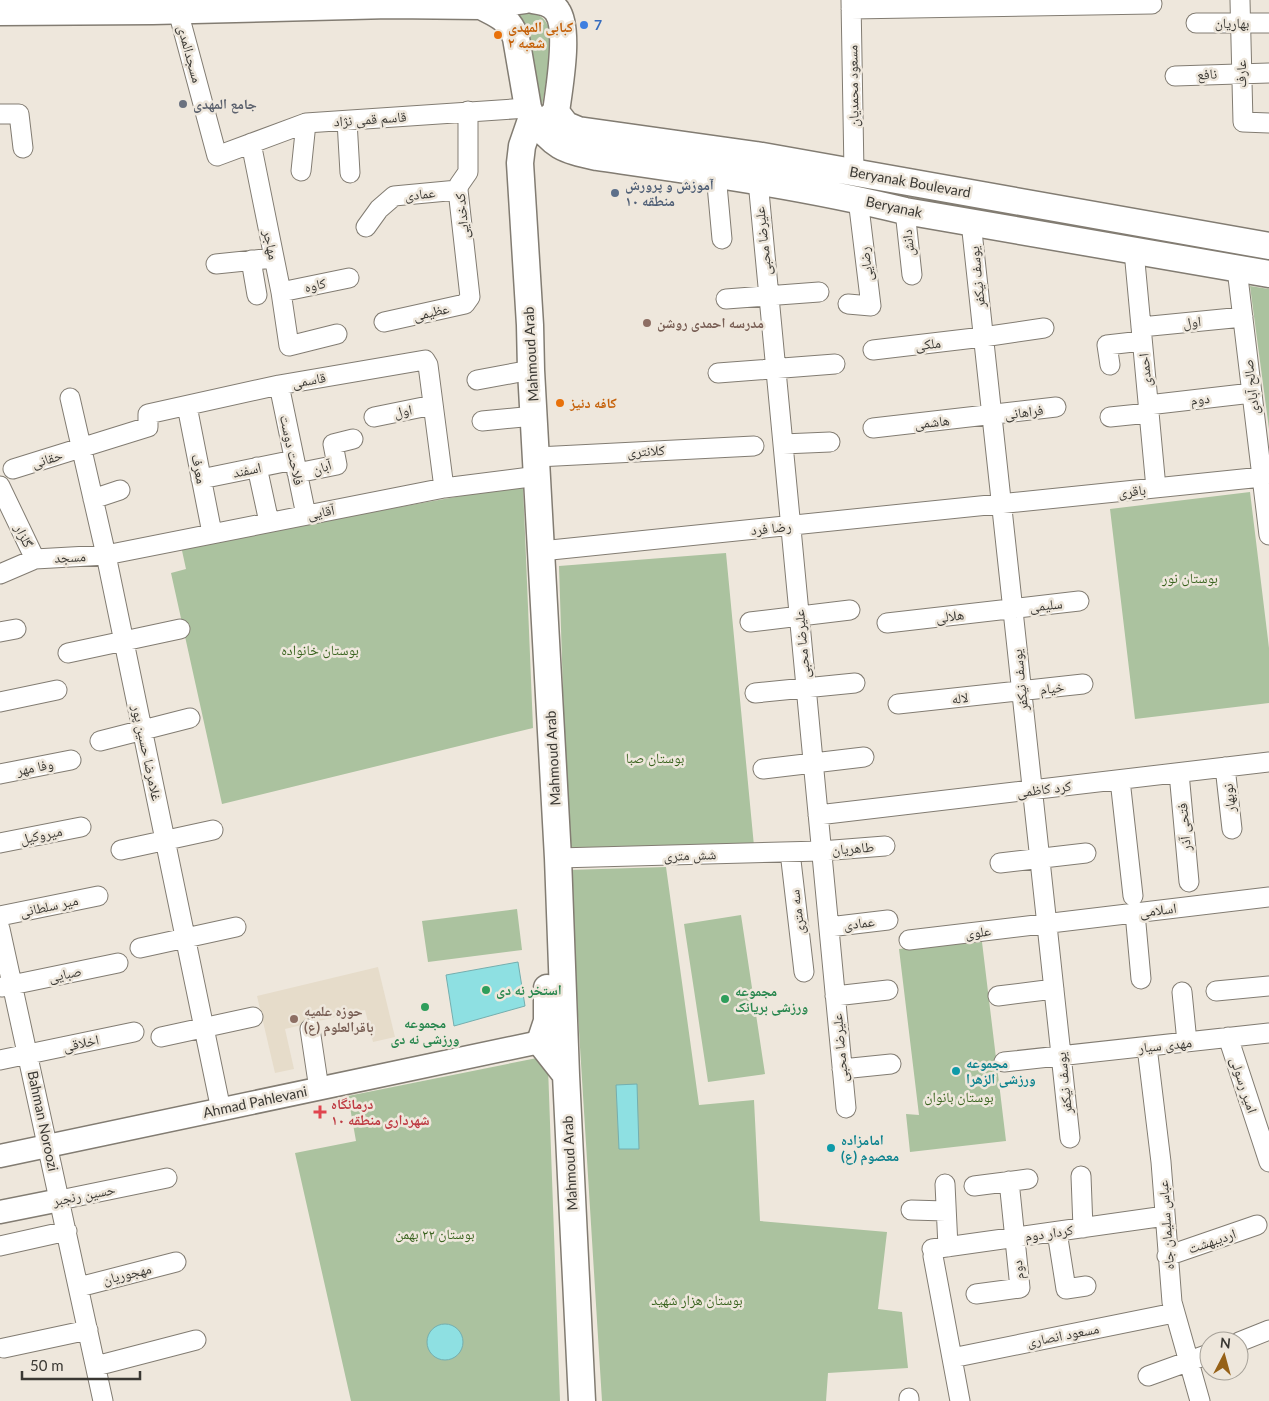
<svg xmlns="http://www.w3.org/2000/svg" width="1269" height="1401" font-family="Lato,'Noto Naskh Arabic',sans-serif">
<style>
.built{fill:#e6dcca}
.green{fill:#abc29f}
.water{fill:#8ee0e2;stroke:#75aeae}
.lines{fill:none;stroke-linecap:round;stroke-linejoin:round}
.minor-casing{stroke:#827c72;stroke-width:21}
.tertiary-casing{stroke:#827c72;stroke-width:25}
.secondary-casing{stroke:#827c72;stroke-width:29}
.minor{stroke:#fff;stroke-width:19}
.tertiary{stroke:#fff;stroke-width:22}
.secondary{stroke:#fff;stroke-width:26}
.shop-dot{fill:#3f7fe0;stroke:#eee7dc;stroke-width:2}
.food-dot{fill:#e8710a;stroke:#eee7dc;stroke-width:2}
.worship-dot{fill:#6b7280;stroke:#eee7dc;stroke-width:2}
.service-dot{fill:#5c6f8a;stroke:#eee7dc;stroke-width:2}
.education-dot{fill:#8d6e63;stroke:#eee7dc;stroke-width:2}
.leisure-dot{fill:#2e9e5b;stroke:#eee7dc;stroke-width:2}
.culture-dot{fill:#0f9aa8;stroke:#eee7dc;stroke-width:2}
.health-dot{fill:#e0444e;stroke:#eee7dc;stroke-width:2}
.labels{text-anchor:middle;stroke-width:5;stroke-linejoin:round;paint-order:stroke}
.street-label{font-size:14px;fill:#3a3833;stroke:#eee7dc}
.shop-label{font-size:14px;font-weight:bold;fill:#366cbe;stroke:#eee7dc;text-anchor:start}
.food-label{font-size:14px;font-weight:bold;fill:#c56008;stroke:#eee7dc;text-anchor:start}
.worship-label{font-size:14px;font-weight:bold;fill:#5b616d;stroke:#eee7dc;text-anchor:start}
.service-label{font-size:14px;font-weight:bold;fill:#4e5e75;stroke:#eee7dc;text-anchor:start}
.education-label{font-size:14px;font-weight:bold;fill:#785e54;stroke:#eee7dc;text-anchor:start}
.park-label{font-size:14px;fill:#3a641f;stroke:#eee7dc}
.leisure-label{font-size:14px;font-weight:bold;fill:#27864d;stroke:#eee7dc;text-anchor:start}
.culture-label{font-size:14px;font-weight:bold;fill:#0d838f;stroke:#eee7dc;text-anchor:start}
.health-label{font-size:14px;font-weight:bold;fill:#be3a42;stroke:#eee7dc;text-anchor:start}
</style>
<rect width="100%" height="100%" fill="#eee7dc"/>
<path class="built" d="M378,967L395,1037L373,1042L365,1010L285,1029L294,1069L275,1073L257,996Z"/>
<path class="green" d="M512,9C555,11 553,32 548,68C546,82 544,96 541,110Z
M1250,286L1269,289V429Z
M523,485L533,728L222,804L171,573L186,569L181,546Z
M1250,492L1269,648V703L1135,719L1110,509Z
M726,553L754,846L568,849L559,566Z
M666,867L699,1105L754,1100L760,1221L887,1232L878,1309L902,1312L908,1368L828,1373L826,1401H602L569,870Z
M517,909L522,950L428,962L422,921Z
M741,915L765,1074L708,1082L684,924Z
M982,942L1006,1141L910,1152L906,1114L919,1115L899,949Z
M537,1058L548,1067L560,1401H351L295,1153L356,1141L348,1096Z"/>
<path class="water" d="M518,962L525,1006L454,1026L446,975Z
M637,1084L639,1149H619L616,1085Z
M427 1342a18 18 0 1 1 36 0a18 18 0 1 1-36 0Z"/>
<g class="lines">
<g class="minor-casing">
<path id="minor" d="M851,0L854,172
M1240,0L1243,122L1269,123
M851,9L1152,4
M178,11L217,156L306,123L528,108
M1196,23H1269
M1175,76L1269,73
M0,114H19L23,148
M347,121L350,173
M251,143L281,292L289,346L337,334
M301,171L306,123
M716,174L722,239
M758,181L846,1108
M905,211L912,275
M971,222L1070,1138
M366,227L379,209L394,196L458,190
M1134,251L1156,488
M251,260L257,295
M216,264L274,258
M1237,269L1269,535
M281,292L349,278
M726,299L819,292
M848,304L871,306L858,199
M384,322L465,304L470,297L458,190L459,185L468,172V111
M1141,327L1243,317
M873,350L983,337L1044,328
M1110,365L1107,345L1142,341
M718,373L835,364
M477,380L531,370
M279,385L306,515
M70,398L106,555L221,1110
M1148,405L1252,393
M187,406L212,533
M374,417L433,405
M1110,417L1149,413
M482,421L534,416
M873,428L1056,407
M783,444L830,442
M537,457L754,446
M257,467L269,522
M13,469L148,427V414L279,385L425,360L428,365L444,488
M297,473L337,465L333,444L353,439
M201,479L294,460
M0,486L35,559
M93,499L120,490
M541,551L1262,477
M0,574L35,559L106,555L444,488L538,476
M750,622L850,610
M887,623L1079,601
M0,632L16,629
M68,653L180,629
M755,693L855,683
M0,702L57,690
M898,704L1083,684
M100,741L190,718
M1225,767L1232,829
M763,769L864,757
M1179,773L1189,882
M0,774L71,760
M1120,780L1133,896
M818,815L1269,762
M0,843L81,827
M121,850L213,830
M790,852L804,972
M558,858L821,851L885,846
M1000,863L1086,853
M1135,913L1141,979
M0,916L98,896
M829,927L888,920
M0,929L103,1401
M909,940L1269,897
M140,948L236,927
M2,987L118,963
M1216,991L1269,986
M1182,992L1187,1042
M835,996L888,990
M998,996L1054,989
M310,1029L319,1089
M161,1037L253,1017
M1228,1037L1269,1162
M1147,1047L1161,1162L1172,1302L1200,1401
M0,1060L134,1032
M1004,1062L1269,1033
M842,1069L891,1064
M1081,1176L1083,1228
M945,1184L948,1247
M974,1186L1028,1179
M60,1200L167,1178
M911,1210L946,1211
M1057,1232L1066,1289L1086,1286
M0,1246L67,1231
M932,1249L1165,1216
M933,1256L960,1401
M1167,1256L1257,1225
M79,1287L176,1262
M976,1294L1020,1288L1009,1181
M1239,1342L1269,1330
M4,1348L88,1330
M952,1358L1174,1313
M96,1366L196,1340
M1148,1376L1209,1354
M909,1398V1401"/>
</g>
<g class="tertiary-casing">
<path id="tertiary" d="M0,1156L540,1042
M0,1212L60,1200"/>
</g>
<g class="secondary-casing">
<path id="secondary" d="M481,6C498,15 509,18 516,38L528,108L532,117L539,121L547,120L556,112C559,89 570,29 557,11C552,3 541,1 533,0
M0,12L153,11L390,5L481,6L525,0
M556,112L566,125L578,130L756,155L1269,246
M532,117L522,146L520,163L530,325L531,370L558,858L566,1075L582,1401
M532,117C555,147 561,149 597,157C700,172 803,186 905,211L1269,274
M547,988V1021L540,1042L566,1075"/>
</g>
<use href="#minor" class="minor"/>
<use href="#tertiary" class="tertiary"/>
<use href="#secondary" class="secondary"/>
</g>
<circle class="shop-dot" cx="584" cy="25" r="5"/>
<g class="food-dot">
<circle cx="498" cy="35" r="5"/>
<circle cx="560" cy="403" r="5"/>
</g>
<circle class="worship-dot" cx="183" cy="104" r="5"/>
<circle class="service-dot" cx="615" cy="193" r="5"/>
<g class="education-dot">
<circle cx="647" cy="323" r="5"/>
<circle cx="294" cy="1019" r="5"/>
</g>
<g class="leisure-dot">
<circle cx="486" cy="990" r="5"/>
<circle cx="725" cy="999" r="5"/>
<circle cx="425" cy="1007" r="5"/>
</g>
<g class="culture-dot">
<circle cx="956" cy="1071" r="5"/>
<circle cx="831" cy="1148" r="5"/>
</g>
<path class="health-dot" d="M317.5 1104.5h5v5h5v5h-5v5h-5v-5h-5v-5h5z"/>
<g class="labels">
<g class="street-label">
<text x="1232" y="28">بهاریان</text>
<text transform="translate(190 54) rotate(75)" y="5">مسجدالمدی</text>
<text transform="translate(1207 74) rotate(-3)" y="5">نافع</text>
<text transform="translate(1241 74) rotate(-91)" y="5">عارف</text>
<text transform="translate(853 86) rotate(-91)" y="5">مسعود محمدیان</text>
<text transform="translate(370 119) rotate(-4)" y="5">قاسم قمی نژاد</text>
<text transform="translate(910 182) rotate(10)" y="5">Beryanak Boulevard</text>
<text transform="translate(420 194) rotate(-6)" y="5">عمادی</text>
<text transform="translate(894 207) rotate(12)" y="5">Beryanak</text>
<text transform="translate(462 216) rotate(-96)" y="5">کدخدایی</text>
<text transform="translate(763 241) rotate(-96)" y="5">علیرضا محبی</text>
<text transform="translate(908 243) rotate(-96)" y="5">دانش</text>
<text transform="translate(271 245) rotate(79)" y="5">مهاجر</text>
<text transform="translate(866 264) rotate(-97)" y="5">رضایی</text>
<text transform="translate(977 277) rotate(-96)" y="5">یوسف نیکفر</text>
<text transform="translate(315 285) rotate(-12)" y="5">کاوه</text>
<text transform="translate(431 312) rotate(-13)" y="5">عظیمی</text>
<text transform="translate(1192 322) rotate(-6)" y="5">اول</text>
<text transform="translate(928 344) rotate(-7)" y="5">ملکی</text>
<text transform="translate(531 354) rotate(-93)" y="5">Mahmoud Arab</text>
<text transform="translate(1145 370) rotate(-95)" y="5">احمدی</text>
<text transform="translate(309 380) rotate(-10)" y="5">قاسمی</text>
<text transform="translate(1251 387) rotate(-97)" y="5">صالح آبادی</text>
<text transform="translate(1200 399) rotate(-7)" y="5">دوم</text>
<text transform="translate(403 411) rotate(-11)" y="5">اول</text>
<text transform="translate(1024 412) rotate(-7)" y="5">فراهانی</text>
<text transform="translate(932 422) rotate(-6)" y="5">هاشمی</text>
<text transform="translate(292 450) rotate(78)" y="5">فلاحت دوست</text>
<text transform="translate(646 451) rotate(-3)" y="5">کلانتری</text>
<text transform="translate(47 459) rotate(-17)" y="5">حقانی</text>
<text transform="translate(322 467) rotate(-16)" y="5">آبان</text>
<text transform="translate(199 469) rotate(79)" y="5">معرف</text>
<text transform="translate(247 470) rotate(-12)" y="5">اسفند</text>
<text transform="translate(1132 491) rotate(-6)" y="5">باقری</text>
<text transform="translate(321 512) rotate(-11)" y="5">آقایی</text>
<text transform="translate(771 528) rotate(-6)" y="5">رضا فرد</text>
<text transform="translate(24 536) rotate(64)" y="5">گلزار</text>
<text transform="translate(70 557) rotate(-3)" y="5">مسجد</text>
<text transform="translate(1046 605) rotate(-6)" y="5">سلیمی</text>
<text transform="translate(950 616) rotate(-7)" y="5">هلالی</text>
<text transform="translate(802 644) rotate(-95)" y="5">علیرضا محبی</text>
<text transform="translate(1020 680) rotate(-96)" y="5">یوسف نیکفر</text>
<text transform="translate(1052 688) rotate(-7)" y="5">خیام</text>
<text transform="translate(960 698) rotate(-6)" y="5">لاله</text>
<text transform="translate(147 753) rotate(78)" y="5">غلامرضا حسین پور</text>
<text transform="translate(553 758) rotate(-93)" y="5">Mahmoud Arab</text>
<text transform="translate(35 767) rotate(-11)" y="5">وفا مهر</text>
<text transform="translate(1044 789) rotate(-7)" y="5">کرد کاظمی</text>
<text transform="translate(1229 798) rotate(-96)" y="5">نوبهار</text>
<text transform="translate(1184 827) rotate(-95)" y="5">فتحی آذر</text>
<text transform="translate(41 835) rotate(-12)" y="5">میروکیل</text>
<text transform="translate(853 848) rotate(-4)" y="5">طاهریان</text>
<text transform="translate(690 855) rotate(-2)" y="5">شش متری</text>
<text transform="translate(49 906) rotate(-12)" y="5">میر سلطانی</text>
<text transform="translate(1158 910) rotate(-7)" y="5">اسلامی</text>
<text transform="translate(797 912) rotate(-97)" y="5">سه متری</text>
<text transform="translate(859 923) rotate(-7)" y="5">عمادی</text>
<text transform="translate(978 932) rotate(-7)" y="5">علوی</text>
<text transform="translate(65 974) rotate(-12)" y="5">صبایی</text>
<text transform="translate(81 1043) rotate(-12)" y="5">اخلاقی</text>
<text transform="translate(1165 1045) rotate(-6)" y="5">مهدی سیار</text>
<text transform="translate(840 1048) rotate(-95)" y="5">علیرضا محبی</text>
<text transform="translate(1064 1083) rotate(-96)" y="5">یوسف نیکفر</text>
<text transform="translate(1244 1085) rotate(72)" y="5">امیر رسولی</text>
<text transform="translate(255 1102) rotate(-12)" y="5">Ahmad Pahlevani</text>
<text transform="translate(43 1121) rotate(78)" y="5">Bahman Noroozi</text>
<text transform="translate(570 1163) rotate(-93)" y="5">Mahmoud Arab</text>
<text transform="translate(84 1195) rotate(-11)" y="5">حسین رنجبر</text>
<text transform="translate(1166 1225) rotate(-94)" y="5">عباس سلیمان جاه</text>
<text transform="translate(1049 1233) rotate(-8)" y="5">کردار دوم</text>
<text transform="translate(1212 1241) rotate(-19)" y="5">اردیبهشت</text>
<text transform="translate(1018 1270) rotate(-97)" y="5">دوم</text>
<text transform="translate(127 1274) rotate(-14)" y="5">مهجوریان</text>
<text transform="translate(1063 1335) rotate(-11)" y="5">مسعود انصاری</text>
</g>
<g class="shop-label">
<text x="594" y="30">7</text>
</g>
<g class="food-label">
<text x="508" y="32">کبابی المهدی<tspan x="508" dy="16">شعبه ۲</tspan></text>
<text x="570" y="408">کافه دنیز</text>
</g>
<g class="worship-label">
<text x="193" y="109">جامع المهدی</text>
</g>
<g class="service-label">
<text x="625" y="190">آموزش و پرورش<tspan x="625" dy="16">منطقه ۱۰</tspan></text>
</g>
<g class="education-label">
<text x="657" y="328">مدرسه احمدی روشن</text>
<text x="304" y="1016">حوزه علمیه<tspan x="304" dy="16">باقرالعلوم (ع)</tspan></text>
</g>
<g class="park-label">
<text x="1190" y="583">بوستان نور</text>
<text x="320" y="655">بوستان خانواده</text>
<text x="655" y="763">بوستان صبا</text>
<text x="959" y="1102">بوستان بانوان</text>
<text x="435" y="1239">بوستان ۲۲ بهمن</text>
<text x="697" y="1305">بوستان هزار شهید</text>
</g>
<g class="leisure-label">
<text x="496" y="995">استخر نه دی</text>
<text x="735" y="996">مجموعه<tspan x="735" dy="16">ورزشی بریانک</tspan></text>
<text x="425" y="1028" text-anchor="middle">مجموعه<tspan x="425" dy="16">ورزشی نه دی</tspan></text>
</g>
<g class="culture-label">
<text x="966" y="1068">مجموعه<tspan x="966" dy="16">ورزشی الزهرا</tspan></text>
<text x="841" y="1145">امامزاده<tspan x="841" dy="16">معصوم (ع)</tspan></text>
</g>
<g class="health-label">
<text x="331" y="1109">درمانگاه<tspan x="331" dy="16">شهرداری منطقه ۱۰</tspan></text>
</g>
</g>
<g transform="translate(1224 1356) rotate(6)"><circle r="24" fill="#eee7dc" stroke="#a6a198"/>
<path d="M0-4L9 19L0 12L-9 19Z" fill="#966117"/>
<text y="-8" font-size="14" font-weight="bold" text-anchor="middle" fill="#3a3833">N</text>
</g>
<path d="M22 1371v8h118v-8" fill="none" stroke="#3a3833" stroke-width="2.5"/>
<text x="30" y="1371" font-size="15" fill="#3a3833" stroke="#eee7dc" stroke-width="4" paint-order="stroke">50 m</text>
</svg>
